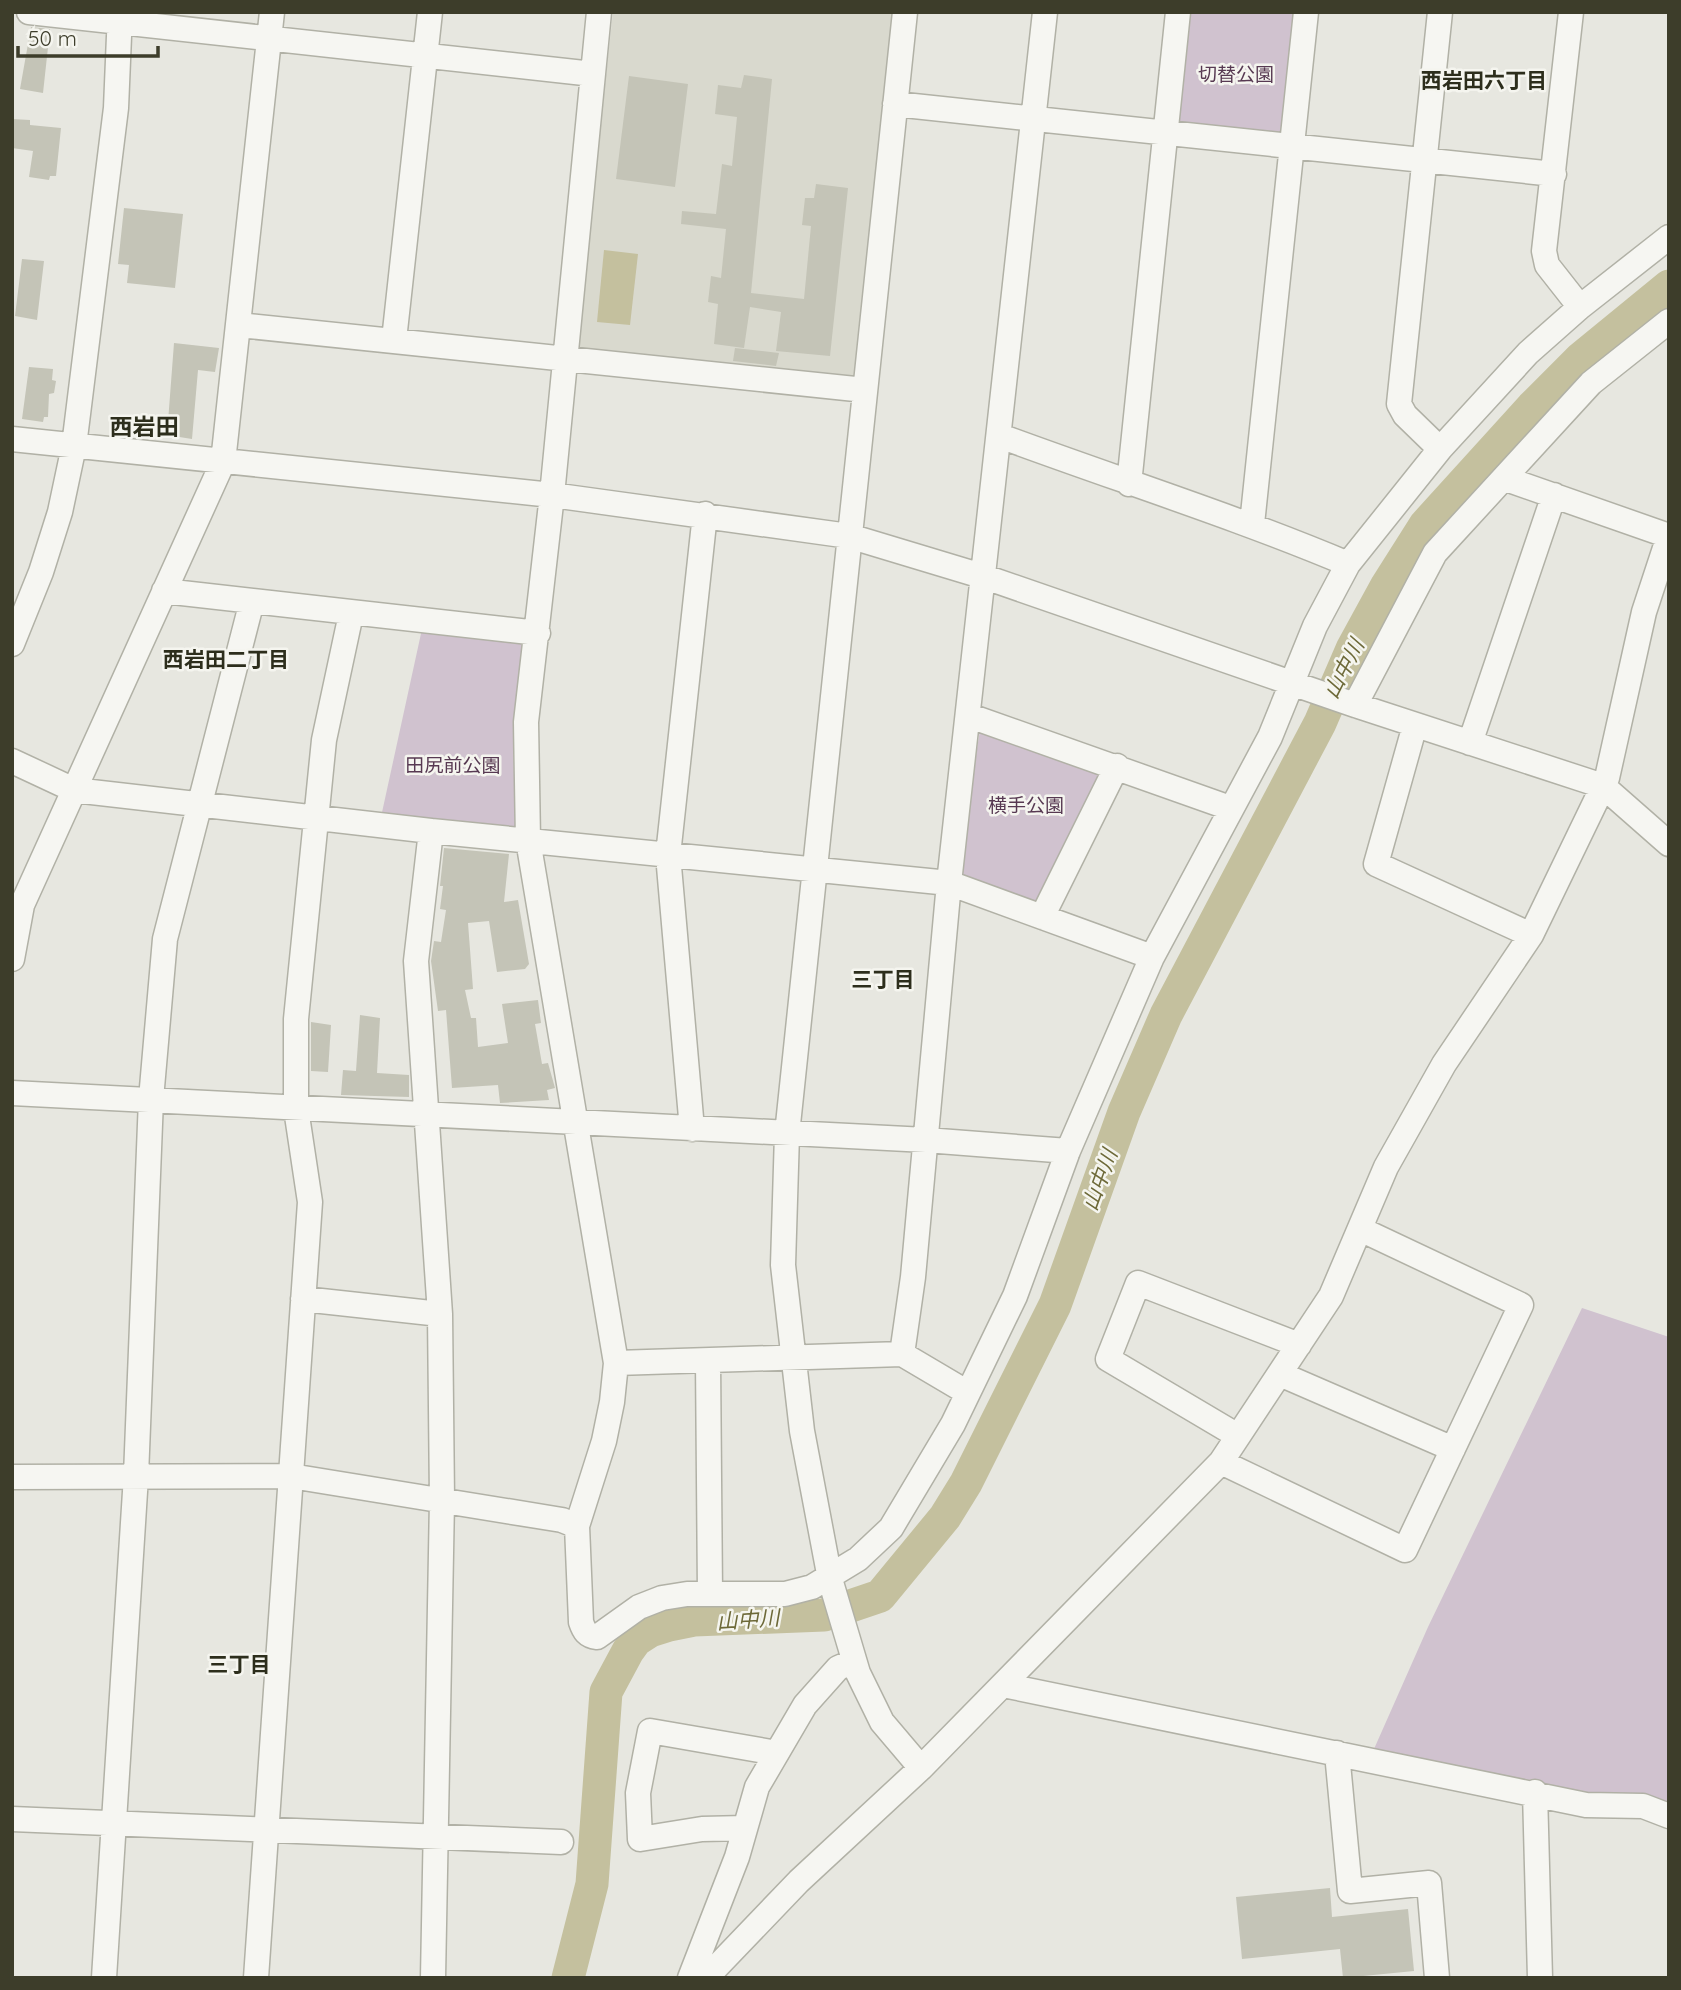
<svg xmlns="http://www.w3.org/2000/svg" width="1681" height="1990" font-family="Quicksand,'Noto Sans JP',sans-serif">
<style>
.built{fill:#d9d9ce}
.green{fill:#d0c2cf}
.water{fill:#c4c09e}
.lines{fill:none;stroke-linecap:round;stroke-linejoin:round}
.river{stroke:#c4c09e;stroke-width:33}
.building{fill:#c4c4b7}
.minor-casing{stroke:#b1b1a6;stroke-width:27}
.minor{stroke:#f6f6f2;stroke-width:24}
.labels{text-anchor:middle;stroke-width:5;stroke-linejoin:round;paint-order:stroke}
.park-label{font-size:19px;fill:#573952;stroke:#f5f5ef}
.neighbourhood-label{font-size:21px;font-weight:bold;fill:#2d2e1c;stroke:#f5f5ef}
.water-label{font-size:21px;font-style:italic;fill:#6d6938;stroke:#f5f5ef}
.quarter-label{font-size:23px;font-weight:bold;fill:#2d2e1c;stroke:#f5f5ef}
</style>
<rect width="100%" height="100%" fill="#e7e7e0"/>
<path class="built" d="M613,12H893L856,380L582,353L577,340Z"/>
<path class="green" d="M1184,12H1300L1287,137L1174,125Z
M422,629L518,640L523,646L513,724L515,829L381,817Z
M980,730L1104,771L1041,903L957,875Z
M1582,1308L1669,1337V1807L1582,1798L1374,1749L1428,1627Z"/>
<path class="water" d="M604,250L638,254L630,325L597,322Z"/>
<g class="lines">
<path class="river" d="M568,1978L592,1884L606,1692L628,1651L636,1640L650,1631L669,1625L694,1620L824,1615L880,1596L945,1517L966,1483L1055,1305L1124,1112L1166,1015L1320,723L1352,649L1387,585L1425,525L1532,407L1581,358L1669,286"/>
</g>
<path class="building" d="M31,27L50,29L43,93L20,89Z
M744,75L772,79L751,293L804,299L811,226L802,225L805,198H814L816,184L848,188L830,356L776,351L781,312L750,307L744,348L714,344L718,304L708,302L711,276L721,278L726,229L681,224L682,211L716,214L722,164L732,166L737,117L715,114L718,85L741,88Z
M629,76L688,84L675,187L616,179Z
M12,119L30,120V125L61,128L56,176H50L49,180L29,177L33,151L12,148Z
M124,208L183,214L175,288L127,283L129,265L118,264Z
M22,259L44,261L37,320L15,316Z
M174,343L219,348L215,372L198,370L192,439L167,435Z
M735,348L779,353L776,366L733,361Z
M29,367L53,369L52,380L56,381L54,393L49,394L48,417H44L43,422L22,419Z
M444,848L509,854L504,902L518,900L529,964L525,969L497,972L489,921L468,923L473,989L465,990L471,1018H476L478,1047L508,1043L502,1004L538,1000L541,1023L535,1024L542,1064L548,1063L555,1088L547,1090L549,1100L500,1103L498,1085L452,1088L446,1010L438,1011L431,961L434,941L441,942L446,910L440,909L443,886H440Z
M360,1015L380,1018L377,1073L409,1075V1097L341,1095L343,1070L356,1071Z
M311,1022L331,1025L328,1072L311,1071Z
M1330,1888L1332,1917L1408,1909L1414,1971L1343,1978L1340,1949L1242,1959L1236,1897Z"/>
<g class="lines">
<g class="minor-casing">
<path id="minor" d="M29,12L593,74
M599,12L552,495L526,722L528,840L616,1363L612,1402L604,1441L577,1526L581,1622C584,1631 587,1636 597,1637L639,1607L662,1598L687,1594H785L812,1587L858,1559L891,1528L953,1424L1015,1296L1068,1151L1152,957L1270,737L1315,626L1348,564L1440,449L1528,353L1580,307L1669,237
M905,12L787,1134L783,1265L802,1431L830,1579L858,1673L882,1722L921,1768
M1440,12L1399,404L1405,415L1440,449
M1571,12L1544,251L1547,265L1580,307
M895,104L1554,174
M239,325L865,390
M394,340L430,12
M1000,436C1116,479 1234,516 1348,564
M12,439L552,495L849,536L985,577L1355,705L1603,786L1669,844
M1506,479L1669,536
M1129,484L1178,12
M1252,524L1306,12
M164,591L538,633
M12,644L41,572L60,512L74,446L116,108L120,12
M1355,705L1435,553L1591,383L1669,321
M970,716L1230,808
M1415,725L1376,864L1531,935
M1470,743L1554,495
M12,761L74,790L431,831L949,883L1152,957
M431,831L416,961L440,1314L442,1500L433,1978
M1042,917L1117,766
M12,959L22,905L223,462L272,12
M12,1093L926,1140L1068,1151
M692,1129L668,855L705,514
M303,1299L440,1314
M902,1354L913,1277L949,883L1045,12
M708,1361L710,1594
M616,1363L902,1354L968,1393
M1280,1374L1453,1449
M1238,1436L1108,1359L1138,1283L1299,1345
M1221,1462L1405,1550L1521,1305L1360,1229
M12,1477L291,1476L562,1520L577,1526
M1003,1685L1586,1805L1643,1806L1669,1816
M1337,1753L1350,1891L1429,1883L1437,1978
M1535,1792L1540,1978
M12,1819L561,1842
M745,1828L702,1829L640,1839L638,1793L650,1731L777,1753
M104,1978L136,1476L151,1099L165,939L252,601
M256,1978L310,1202L296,1109V1019L324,740L351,614
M690,1978L737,1857L757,1787L805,1705L838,1668L854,1661
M706,1978L799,1881L921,1768L1221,1462L1331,1296L1386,1167L1444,1064L1531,935L1607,778L1644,612L1669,536"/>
</g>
<use href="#minor" class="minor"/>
</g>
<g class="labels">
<g class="park-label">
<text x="1236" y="81">切替公園</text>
<text x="453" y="772">田尻前公園</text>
<text x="1026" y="812">横手公園</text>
</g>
<g class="neighbourhood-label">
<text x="1484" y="88">西岩田六丁目</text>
<text x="226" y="667">西岩田二丁目</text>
<text x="883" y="987">三丁目</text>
<text x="239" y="1672">三丁目</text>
</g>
<g class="water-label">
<text transform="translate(1344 669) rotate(-63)" y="7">山中川</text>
<text transform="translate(1100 1180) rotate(-70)" y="7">山中川</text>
<text transform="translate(748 1620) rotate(-4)" y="7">山中川</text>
</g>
<g class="quarter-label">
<text x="144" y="435">西岩田</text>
</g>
</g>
<rect width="1681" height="1990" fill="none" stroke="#3d3d2a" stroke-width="28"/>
<path d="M18 46v10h140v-10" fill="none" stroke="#3d3d2a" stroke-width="3.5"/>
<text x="28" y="46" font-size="21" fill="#3d3d2a" stroke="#f5f5ef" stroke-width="5" paint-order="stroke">50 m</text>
</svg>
